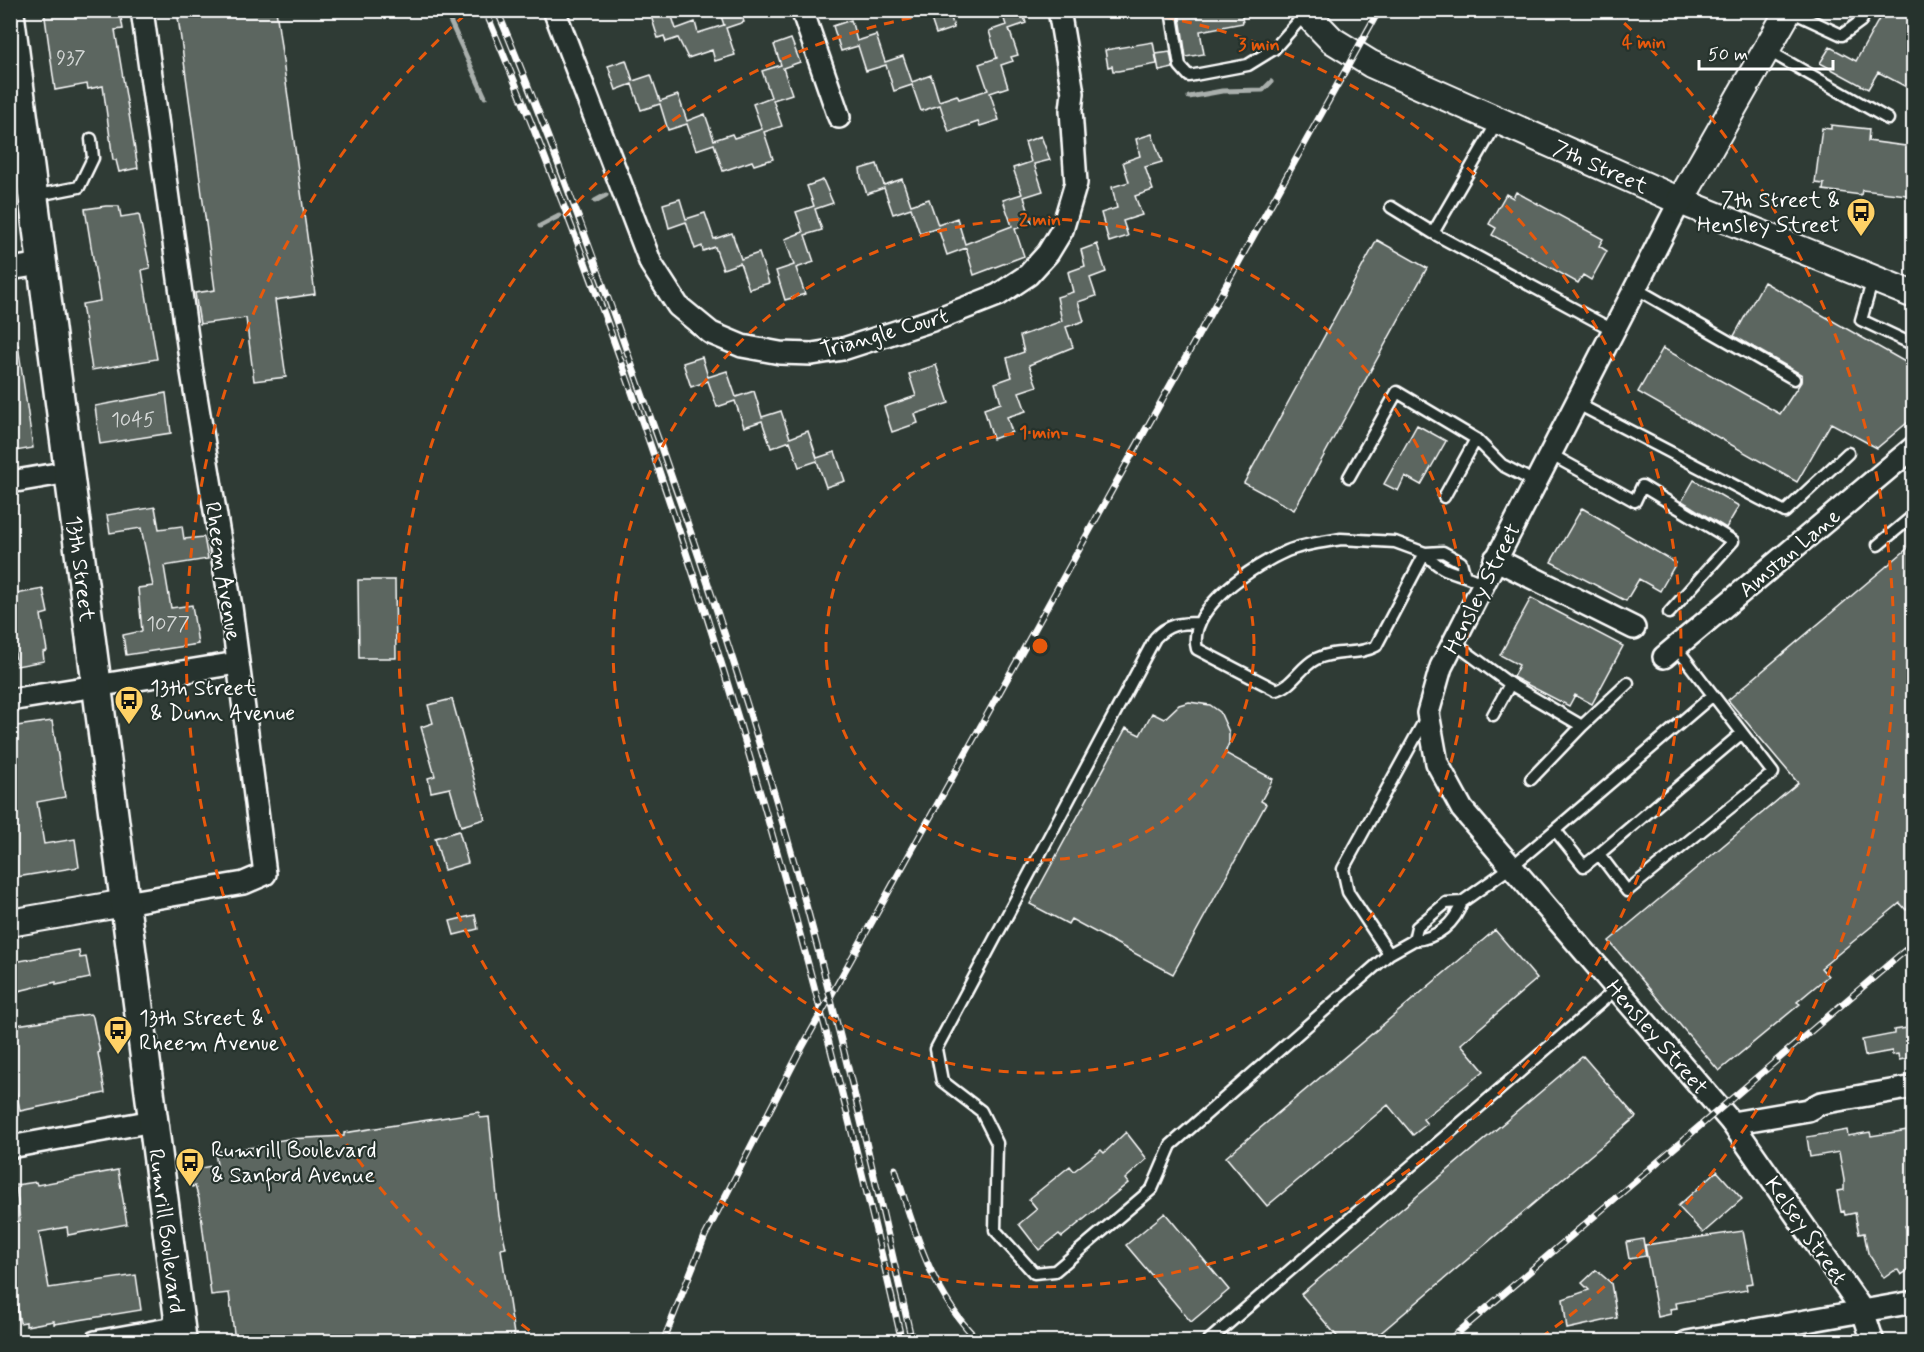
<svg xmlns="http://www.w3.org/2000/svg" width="1924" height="1352" font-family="Mynerve,sans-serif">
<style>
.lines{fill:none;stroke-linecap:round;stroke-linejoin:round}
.stream{stroke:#a9afac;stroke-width:5}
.building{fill:#5b6661;stroke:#fff;stroke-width:1.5}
.service-casing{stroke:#fff;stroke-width:15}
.minor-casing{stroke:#fff;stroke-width:26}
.tertiary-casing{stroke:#fff;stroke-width:30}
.secondary-casing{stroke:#fff;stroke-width:33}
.service{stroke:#26332d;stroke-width:10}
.minor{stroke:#26332d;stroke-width:21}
.tertiary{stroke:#26332d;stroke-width:26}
.secondary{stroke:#26332d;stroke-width:28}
.rail-casing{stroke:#fff;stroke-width:7}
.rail{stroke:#26332d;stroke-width:4.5;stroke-dasharray:14;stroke-linecap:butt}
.ring{fill:none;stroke:#e8590c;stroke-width:3;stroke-dasharray:10 8}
.labels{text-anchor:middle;stroke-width:4.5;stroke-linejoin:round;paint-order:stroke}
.number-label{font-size:20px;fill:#d6d9d8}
.street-label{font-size:22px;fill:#fff;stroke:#26332d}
.poi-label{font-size:22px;fill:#fff;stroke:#26332d;text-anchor:start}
.centre{fill:#e8590c;stroke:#26332d;stroke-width:3}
.ring-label{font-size:18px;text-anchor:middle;font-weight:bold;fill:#e8590c;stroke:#26332d;stroke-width:4.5;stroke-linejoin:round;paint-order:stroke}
</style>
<rect width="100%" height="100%" fill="#2f3b35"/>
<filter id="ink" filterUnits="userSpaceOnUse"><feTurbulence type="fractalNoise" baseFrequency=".0167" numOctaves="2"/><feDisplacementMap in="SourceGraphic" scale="12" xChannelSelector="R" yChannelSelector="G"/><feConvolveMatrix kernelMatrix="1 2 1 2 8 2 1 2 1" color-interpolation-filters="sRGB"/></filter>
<g filter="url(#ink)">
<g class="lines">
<path class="stream" d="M445,10L485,97
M1189,97L1222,91L1263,90L1271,82
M595,201L606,195
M540,226L559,216"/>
</g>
<path class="building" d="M44,10L120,12L123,29L115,30L138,168L119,172L116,160H113L103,86L88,89L87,84L55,90Z
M177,10H276L315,294L275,300L286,377L254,381L246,318L200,324L195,293L215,290Z
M649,10H670L676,29L695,22L698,33L724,25L719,10H740L744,22L726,28L735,55L715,61L712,50L688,58L678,38L666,42L664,36L658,38Z
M928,10H949L954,28L936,34Z
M1001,10H1022L1026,23L1009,29L1018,55L1011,57L1013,61L1001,65L1008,87L990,93L999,120L980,126L978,122L949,132L940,105L921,111L912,85L894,91L886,65L866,71L858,46L841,51L833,26L851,20L857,41L876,35L885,62L903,56L912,82L931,75L939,101L957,95L959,99L988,90L979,64L997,58L989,31L1006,25Z
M1179,10H1241L1243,23L1200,31L1204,54L1186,57Z
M1884,10H1914V91L1878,72L1868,89L1820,63L1830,47L1856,61Z
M791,39L800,62L783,68L792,94L773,100L782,126L764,132L773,159L754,165L752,161L723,171L714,144L696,150L687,124L668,130L660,104L641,110L632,84L616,90L608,66L626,60L633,81L651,75L660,101L678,95L687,121L705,114L714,140L732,134L734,138L762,129L753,104L771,97L762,71L781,65L774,45Z
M1153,42L1157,64L1118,71H1113L1112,66L1108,67L1105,50Z
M1170,52L1173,68L1159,71L1156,54Z
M1831,125L1869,129L1868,141L1913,147L1907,195L1862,190L1861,195L1823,190L1824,184L1815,183L1822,128L1831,129Z
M1152,134L1162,162L1145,167L1153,190L1135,196L1142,215L1123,221L1128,236L1109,242L1101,213L1117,208L1112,187L1129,182L1123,162L1140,156L1136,139Z
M1041,136L1050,160L1034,164L1043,191L1024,197L1032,223L1015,229L1024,256L974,275L966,248L947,255L938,228L920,234L911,208L893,214L884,188L867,194L861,177L860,169L877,164L884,185L902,179L911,205L929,199L938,225L957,218L965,244L1012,226L1003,200L1022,194L1013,168L1031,162L1025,142Z
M823,180L833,203L815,209L822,230L805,235L814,262L796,268L805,294L785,300L776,271L794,265L785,239L803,232L796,212L814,206L807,186Z
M1516,192L1603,239L1599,246L1607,251L1591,280L1583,275L1578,283L1492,235L1496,228L1489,224L1506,194L1513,198Z
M680,199L686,219L705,213L714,239L732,233L741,259L759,253L769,283L749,289L740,263L723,269L715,247L703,251L702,246L695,249L686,222L669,228L663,204Z
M106,206H119L121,217L139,214L150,268L142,270L157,359L92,370L82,304L100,301L85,209Z
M1377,240L1427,268L1294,510L1244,483Z
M1097,244L1106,272L1090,278L1096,296L1078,302L1084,321L1066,327L1073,347L1029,365L1037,386L1019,392L1026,411L1007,417L1012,432L993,439L984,409L1001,403L995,383L1012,377L1007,358L1024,352L1020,336L1062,321L1057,297L1073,292L1068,272L1085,266L1081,250Z
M1764,282L1914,367V417L1877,448L1831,423L1797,482L1638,392L1663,348L1780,414L1801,382L1802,375L1734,336Z
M18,345L33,448L16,451L15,446L10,447V346Z
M702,357L708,377L727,371L736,397L754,391L762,417L781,411L790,438L808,431L817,458L835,452L845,481L826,487L817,461L799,467L790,441L771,448L762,421L744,427L735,401L717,407L708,381L691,387L683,363Z
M936,365L949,403L915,414L918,423L892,432L884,407L916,396L909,374Z
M166,393L171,433L100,444L95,406Z
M1417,425L1446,441L1421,485L1405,476L1398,491L1384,484Z
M1694,480L1739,506L1726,528L1682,501Z
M155,507L159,529L182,526L184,539L204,537L208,559L164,566L171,608L192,605L198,644L126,655L123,635L142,631L138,588L153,586L141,528L110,533L107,515Z
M1582,508L1676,563L1660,591L1639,579L1626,601L1551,562Z
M1914,543V903L1906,910L1900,903L1821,968L1828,976L1797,1002L1800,1004L1719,1071L1609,941L1798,783L1728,700Z
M358,580H395L396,658H359Z
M43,589L48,613L41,615L47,651L43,652L44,661L17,666L10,629V595Z
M1531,598L1623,646L1592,704L1575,695L1569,706L1513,677L1519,665L1500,655Z
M452,699L485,819L461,826L450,788L431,792L428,778L435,776L421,727L433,723L428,705Z
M1189,702L1210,705L1220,712L1229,732V743L1225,753L1273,779L1261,801L1266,804L1173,974L1071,919L1068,924L1030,904L1126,728L1140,735L1152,713L1164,719L1179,705Z
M52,721L65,797L37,802L44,844L75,839L79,867L10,878V806H15L10,780V727Z
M459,831L468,863L444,870L435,838Z
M475,915L478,929L454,935L450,921Z
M1495,930L1537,979L1461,1044L1484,1071L1423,1119L1427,1124L1413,1135L1388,1105L1267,1206L1226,1157Z
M79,950L80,958L86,957L90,978L56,985V982L10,993V967H15L14,962Z
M90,1014L93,1017L100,1052L98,1053L105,1093L20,1111L10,1059V1026Z
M1914,1027V1057L1899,1060L1898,1054L1892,1055V1051L1865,1056L1862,1040L1894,1034V1030Z
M1583,1056L1636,1117L1371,1341H1341L1301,1294Z
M479,1112L480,1118L489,1117L499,1216L506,1248L501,1249L515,1341H235L229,1293L211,1295L199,1199L195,1186L192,1187L190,1170L217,1165L215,1152L271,1145L270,1142L288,1139L344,1136V1133Z
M1914,1129V1224L1905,1226L1914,1240V1267L1901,1275L1898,1270L1894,1271L1884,1278L1868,1253L1864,1233L1859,1234L1855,1213L1845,1215L1844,1211L1841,1212L1837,1191L1844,1190V1180L1839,1152L1810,1157L1807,1137L1847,1130L1848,1136L1870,1132L1871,1136Z
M1126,1132L1147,1159L1125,1179L1128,1183L1062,1237L1059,1234L1039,1250L1019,1224L1037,1209L1029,1199L1070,1166L1074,1171L1101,1150L1104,1153Z
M118,1170L127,1224L68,1235L67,1227L39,1232L49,1288L136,1275L141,1310L54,1324V1321L26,1326V1322L20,1323L10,1270V1222L20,1221L16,1185L36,1182L37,1185Z
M1717,1171L1742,1199L1703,1233L1678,1206Z
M1165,1213L1229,1290L1191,1322L1126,1245Z
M1743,1231L1753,1283L1746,1284L1747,1290L1676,1303L1677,1308L1670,1309L1671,1314L1658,1317L1645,1245Z
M1643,1239L1646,1256L1629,1259L1626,1242Z
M1596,1270L1611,1283L1617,1318L1567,1329L1563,1299L1589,1290L1582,1283Z"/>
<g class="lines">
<g class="service-casing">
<path id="service" d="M1171,10L1180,66L1189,76L1248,65L1274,49L1305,14
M1788,10L1842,35L1861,21L1867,10
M1767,50L1888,119
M1498,121L1433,233L1613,330
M33,196L79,187L93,158L91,139
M1391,207L1433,233
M1873,279L1861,320L1914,345
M1635,288L1794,379
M1576,403L1785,512L1848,453
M1550,454L1635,501L1642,486L1733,541L1669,613
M1349,477L1397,392L1476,439L1502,465L1535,482
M1444,497L1476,439
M1341,539L1395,542L1425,553L1376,646C1358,656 1336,649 1316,659C1300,667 1293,686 1276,690L1197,649C1186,608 1255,565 1287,551C1304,544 1323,542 1341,539Z
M1878,545L1914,515
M1464,573L1461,562L1443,552L1425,553C1445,576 1458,570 1483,584
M1199,623C1179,623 1168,624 1155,638L936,1049L942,1081L981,1111L997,1143L995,1230L1034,1273L1055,1271L1152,1189L1171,1145L1389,954L1414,940
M1453,642L1510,684L1582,726L1531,779
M1676,647L1773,773L1627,891L1599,854L1584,866L1555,830L1713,695
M1493,715L1510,684
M1582,726L1628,683
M1599,854L1742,733
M1462,902C1455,923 1437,939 1414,940L1417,927L1446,903L1462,902L1511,867L1555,830
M1389,954L1348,892L1343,869L1427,716
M1207,1342L1616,989"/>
</g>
<g class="minor-casing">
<g id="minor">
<path d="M554,10L651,264L678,306L711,333L742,346L780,353L812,354L843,349L942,317L998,295L1028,275L1048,253L1062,230L1076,183L1071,110L1073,93L1059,10"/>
<path d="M802,10L839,117"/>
<path id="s1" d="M1680,201L1441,667L1428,713L1437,763L1462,809L1732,1123L1863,1311L1873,1342"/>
<path d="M10,269L41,264"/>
<path d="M10,482L69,472"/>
<path d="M1495,559L1634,628"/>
<path d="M1664,657L1914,447"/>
<path d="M10,700L237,663"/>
<path d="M125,903L244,883L265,874L231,607L191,366L142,10"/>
<path d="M1732,1123L1808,1110L1821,1103L1914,1087"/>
<path d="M10,1147L153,1121"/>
<path d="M95,1342L180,1327"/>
<path d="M1687,1342L1914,1302"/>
</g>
</g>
<g class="tertiary-casing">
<g id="tertiary">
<path id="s2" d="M1303,10L1332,40L1371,64L1680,201L1914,295"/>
<path d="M1680,201L1789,10"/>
<path d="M10,923L125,903"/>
</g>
</g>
<g class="secondary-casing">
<g id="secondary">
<path id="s3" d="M10,17L182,1342"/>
</g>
</g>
<use href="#service" class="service"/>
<use href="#minor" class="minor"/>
<use href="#tertiary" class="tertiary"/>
<use href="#secondary" class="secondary"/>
<g class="rail-casing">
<path id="rail" d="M485,10C666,440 798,887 902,1342
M497,10C550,136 596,263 641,391C703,563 760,736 808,912C846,1054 880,1198 912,1342
M895,1169C914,1230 932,1296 980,1342
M663,1342L705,1236L799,1053L1379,10
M1447,1342L1914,943"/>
</g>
<use href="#rail" class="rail"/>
</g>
</g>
<g class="ring">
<circle cx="1040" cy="646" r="214"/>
<circle cx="1040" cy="646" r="427"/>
<path d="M1129 11A641 641 0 1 1 951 11"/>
<path d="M544 1341A854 854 0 0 1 469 11M1611 11A854 854 0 0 1 1536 1341"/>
</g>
<defs>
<g id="bus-pin" transform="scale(1.5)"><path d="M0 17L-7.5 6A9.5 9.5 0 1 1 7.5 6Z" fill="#ffd166" stroke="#26332d"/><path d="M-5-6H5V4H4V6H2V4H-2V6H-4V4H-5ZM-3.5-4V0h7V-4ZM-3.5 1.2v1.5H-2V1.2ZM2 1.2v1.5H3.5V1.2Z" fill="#111"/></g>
</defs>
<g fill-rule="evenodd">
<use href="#bus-pin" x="1861" y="212"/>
<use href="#bus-pin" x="129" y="700"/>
<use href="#bus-pin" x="118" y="1030"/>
<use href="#bus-pin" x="190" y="1162"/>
</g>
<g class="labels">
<g class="number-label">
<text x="71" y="64">937</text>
<text x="133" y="426">1045</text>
<text x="168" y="630">1077</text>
</g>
<g class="street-label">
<text dy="8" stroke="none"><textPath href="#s2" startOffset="339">7th Street</textPath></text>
<text transform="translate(884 332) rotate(-16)" y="8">Triangle Court</text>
<text transform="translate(1789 552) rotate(-40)" y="8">Amstan Lane</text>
<text dy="8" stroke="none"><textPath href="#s3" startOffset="556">13th Street</textPath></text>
<text transform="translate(224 571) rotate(81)" y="8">Rheem Avenue</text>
<text transform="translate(1481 588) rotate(-63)" y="8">Hensley Street</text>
<text dy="8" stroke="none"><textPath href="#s1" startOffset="975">Hensley Street</textPath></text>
<text transform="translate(1807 1230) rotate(55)" y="8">Kelsey Street</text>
<text dy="8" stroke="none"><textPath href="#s3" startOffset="1224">Rumrill Boulevard</textPath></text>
</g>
<g class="poi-label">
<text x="1840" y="207" text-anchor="end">7th Street &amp;<tspan x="1840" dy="25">Hensley Street</tspan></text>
<text x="150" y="695">13th Street<tspan x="150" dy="25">&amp; Dunn Avenue</tspan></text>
<text x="139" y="1025">13th Street &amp;<tspan x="139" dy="25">Rheem Avenue</tspan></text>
<text x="211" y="1157">Rumrill Boulevard<tspan x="211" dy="25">&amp; Sanford Avenue</tspan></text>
</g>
</g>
<circle cx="1040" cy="646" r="9" class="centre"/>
<g class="ring-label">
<text x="1644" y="48">4 min</text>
<text x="1259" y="50">3 min</text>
<text x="1040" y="225">2 min</text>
<text x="1040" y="438">1 min</text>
</g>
<rect width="1924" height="1352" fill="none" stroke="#26332d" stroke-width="36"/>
<rect x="18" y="18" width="1888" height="1316" fill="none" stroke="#fff" stroke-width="2" filter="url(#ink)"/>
<path d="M1699 60v9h134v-9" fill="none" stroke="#ffffff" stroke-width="3"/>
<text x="1708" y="60" font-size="18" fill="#ffffff" stroke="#26332d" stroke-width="4.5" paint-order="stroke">50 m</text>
</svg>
